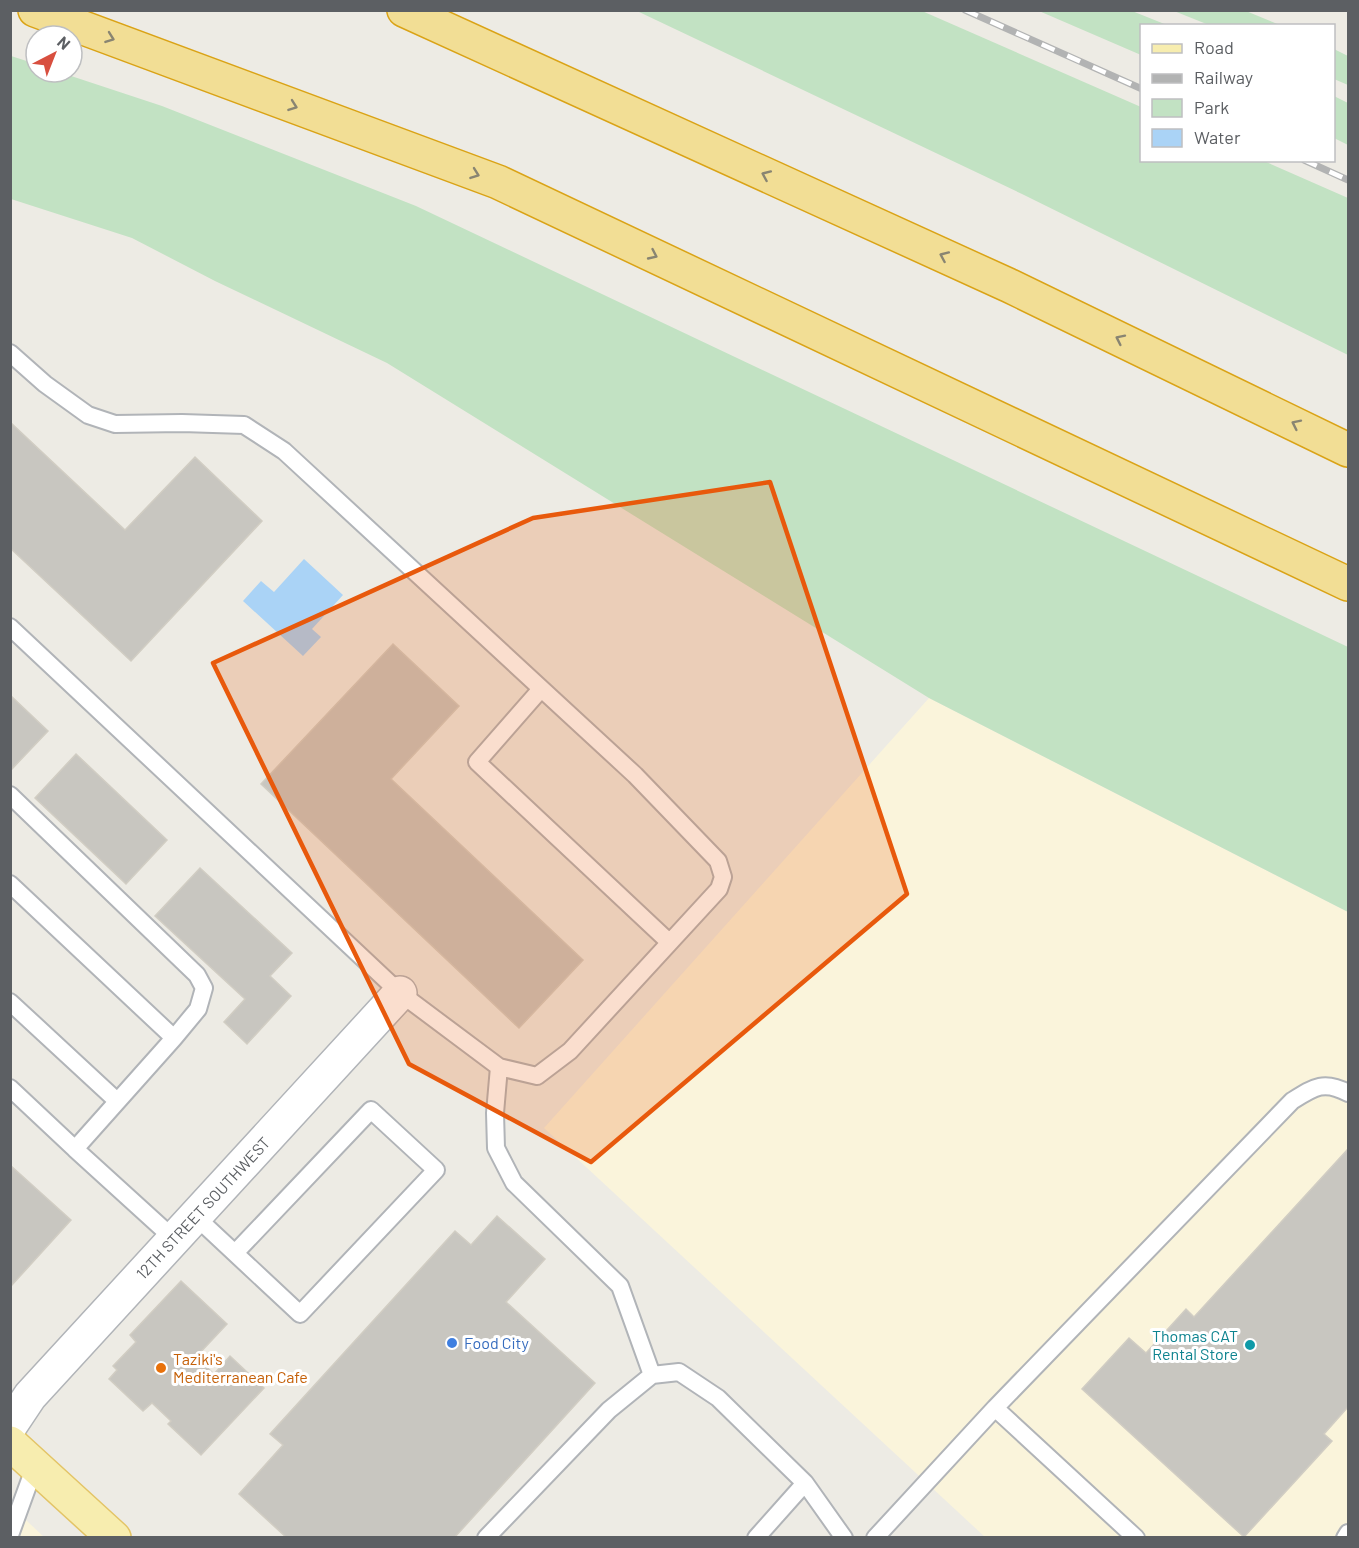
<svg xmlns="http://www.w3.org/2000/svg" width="1359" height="1548" font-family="Barlow,sans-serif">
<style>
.commercial{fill:#faf4db}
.green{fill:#c2e2c3}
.water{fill:#aad3f6}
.building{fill:#c8c6c0;stroke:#d1cdc3;stroke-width:1.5}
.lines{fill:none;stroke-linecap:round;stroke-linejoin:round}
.lane-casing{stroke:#b1b4b8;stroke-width:20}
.street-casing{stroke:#b1b4b8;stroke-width:36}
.primary-casing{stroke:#e3c466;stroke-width:36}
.highway-casing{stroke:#daa316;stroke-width:36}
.lane{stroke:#fff;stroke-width:16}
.street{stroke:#fff;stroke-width:33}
.primary{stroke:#f7edaf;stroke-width:33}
.highway{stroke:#f2de95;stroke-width:33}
.rail-casing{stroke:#b2b3b3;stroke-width:7}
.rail{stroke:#fff;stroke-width:4.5;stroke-dasharray:14;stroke-linecap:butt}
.oneway{stroke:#898572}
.marked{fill:#e8590c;fill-opacity:0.2;stroke:#e8590c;stroke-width:4.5;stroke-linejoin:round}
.shop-dot{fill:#3f7fe0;stroke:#fff;stroke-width:2}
.culture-dot{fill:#0f9aa8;stroke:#fff;stroke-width:2}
.food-dot{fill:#e8710a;stroke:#fff;stroke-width:2}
.labels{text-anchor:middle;stroke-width:6;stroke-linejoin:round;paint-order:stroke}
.street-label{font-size:16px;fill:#5c5f63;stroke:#fff}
.culture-label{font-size:16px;fill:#0d838f;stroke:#fff;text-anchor:end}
.shop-label{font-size:16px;fill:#366cbe;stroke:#fff;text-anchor:start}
.food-label{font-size:16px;fill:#c56008;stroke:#fff;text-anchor:start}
</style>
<rect width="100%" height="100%" fill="#edebe4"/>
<path class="commercial" d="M929,698L1348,912V1537H985L544,1128Z
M11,1506L44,1537H11Z"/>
<path class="green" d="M637,11H922L1141,107L1142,160L1264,161L1348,198V355L1022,194Z
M1039,11H1132L1167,25L1142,26L1141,55Z
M1174,11H1246L1280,25H1209Z
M1334,49L1348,56V85L1334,79Z
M11,56L36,64V72H59L162,106L416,206L1348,647V912L929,698L387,363L215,281L132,238L11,199Z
M1334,96L1348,103V145L1334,138Z"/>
<path class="water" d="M304,559L343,595L312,629L321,637L303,656L243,601L261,581L274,592Z"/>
<path class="building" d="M10,422L125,530L195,457L262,521L131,661L10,548Z
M393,644L459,706L391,779L583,960L519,1028L261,784Z
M10,695L48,731L10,771Z
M76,754L167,840L126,884L35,798Z
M200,868L292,953L270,976L291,996L247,1044L224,1022L245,999L155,916Z
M1348,1149V1407L1324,1434L1332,1441L1244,1537L1082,1389L1129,1338L1146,1353L1186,1309L1194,1317Z
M10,1165L71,1220L12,1285L10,1283Z
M497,1216L545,1259L506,1302L595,1383L454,1538H287L239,1494L283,1445L270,1434L455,1231L471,1245Z
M181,1281L227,1324L196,1357L214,1374L230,1356L264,1388L201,1455L168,1424L171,1421L152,1403L143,1411L109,1379L117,1370L113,1366L136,1342L130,1335Z"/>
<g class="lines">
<g class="lane-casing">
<path id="lane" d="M10,353L45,384L88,415L115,424L182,423L244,425L284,451L635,775L718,861L723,877L719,889L570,1051L537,1076L499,1067L400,993L10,627
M541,689L477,762L669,942
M10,795L197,975L204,988L198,1009L174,1038
M10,884L174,1038L75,1149L174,1239
M10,1002L117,1101
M499,1067L495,1113L496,1148L514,1183L620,1286L652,1375
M10,1088L75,1149
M195,1216L300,1314L436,1170L371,1110L235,1253
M995,1408L1136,1538
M10,1535L35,1466
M486,1538L609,1410L652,1375L679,1372L718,1398L805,1483L844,1538
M756,1538L805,1483
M875,1538L995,1408L1292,1101C1314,1087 1324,1080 1348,1093
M1345,1538L1348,1533"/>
</g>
<g class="street-casing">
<path id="street" d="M10,1426L30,1396L400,993"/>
</g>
<g class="primary-casing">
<path id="primary" d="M10,1443L114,1538"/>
</g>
<g class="highway-casing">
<path id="highway" d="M35,10L498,182L1348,584
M404,10L1008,285L1348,450"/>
</g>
<use href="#lane" class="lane"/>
<use href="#street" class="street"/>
<use href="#primary" class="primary"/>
<use href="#highway" class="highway"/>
<g class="rail-casing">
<path id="rail" d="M965,10L1142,89
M1304,160L1348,180"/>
</g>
<use href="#rail" class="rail"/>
</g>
<defs><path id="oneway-chevron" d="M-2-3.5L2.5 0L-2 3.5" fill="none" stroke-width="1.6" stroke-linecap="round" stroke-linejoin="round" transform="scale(1.5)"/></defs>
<g class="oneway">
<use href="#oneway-chevron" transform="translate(110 38) rotate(20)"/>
<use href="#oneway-chevron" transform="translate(293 106) rotate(20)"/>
<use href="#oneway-chevron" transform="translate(475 174) rotate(20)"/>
<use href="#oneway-chevron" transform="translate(766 175) rotate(-156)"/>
<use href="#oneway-chevron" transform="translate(653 255) rotate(25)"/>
<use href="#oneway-chevron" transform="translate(944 256) rotate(-156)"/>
<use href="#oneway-chevron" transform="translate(1120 339) rotate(-154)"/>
<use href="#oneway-chevron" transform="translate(1296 424) rotate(-154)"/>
</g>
<path class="marked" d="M770,482L907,894L591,1162L409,1064L213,663L533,518Z"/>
<circle class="shop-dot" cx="452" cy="1343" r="6"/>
<circle class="culture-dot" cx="1250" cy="1345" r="6"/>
<circle class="food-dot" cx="161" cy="1368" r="6"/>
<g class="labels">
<g class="street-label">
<text transform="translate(203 1208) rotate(-47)" y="6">12TH STREET SOUTHWEST</text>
</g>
<g class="culture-label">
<text x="1238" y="1342">Thomas CAT<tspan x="1238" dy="18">Rental Store</tspan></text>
</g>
<g class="shop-label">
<text x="464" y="1349">Food City</text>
</g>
<g class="food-label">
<text x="173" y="1365">Taziki's<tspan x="173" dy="18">Mediterranean Cafe</tspan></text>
</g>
</g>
<rect width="1359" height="1548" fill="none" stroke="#5c5f63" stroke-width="24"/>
<rect x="1140" y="24" width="195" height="138" fill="#ffffff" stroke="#bebfc1" stroke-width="1.5"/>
<rect x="1152" y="44" width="30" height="9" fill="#f7edaf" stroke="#bebfc1" stroke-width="1.5"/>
<text x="1194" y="54" font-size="18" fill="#5c5f63">Road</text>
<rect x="1152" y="74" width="30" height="9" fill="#b2b3b3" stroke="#bebfc1" stroke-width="1.5"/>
<text x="1194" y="84" font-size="18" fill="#5c5f63">Railway</text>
<rect x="1152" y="99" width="30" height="18" fill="#c2e2c3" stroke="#bebfc1" stroke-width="1.5"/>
<text x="1194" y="114" font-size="18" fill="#5c5f63">Park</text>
<rect x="1152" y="129" width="30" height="18" fill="#aad3f6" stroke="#bebfc1" stroke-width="1.5"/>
<text x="1194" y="144" font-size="18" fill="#5c5f63">Water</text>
<g transform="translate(54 54) rotate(42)"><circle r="28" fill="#ffffff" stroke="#bebfc1" stroke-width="1.5"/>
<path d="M0-4.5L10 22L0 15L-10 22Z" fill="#d84f3f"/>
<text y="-9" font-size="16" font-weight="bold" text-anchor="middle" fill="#5c5f63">N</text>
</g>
</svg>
